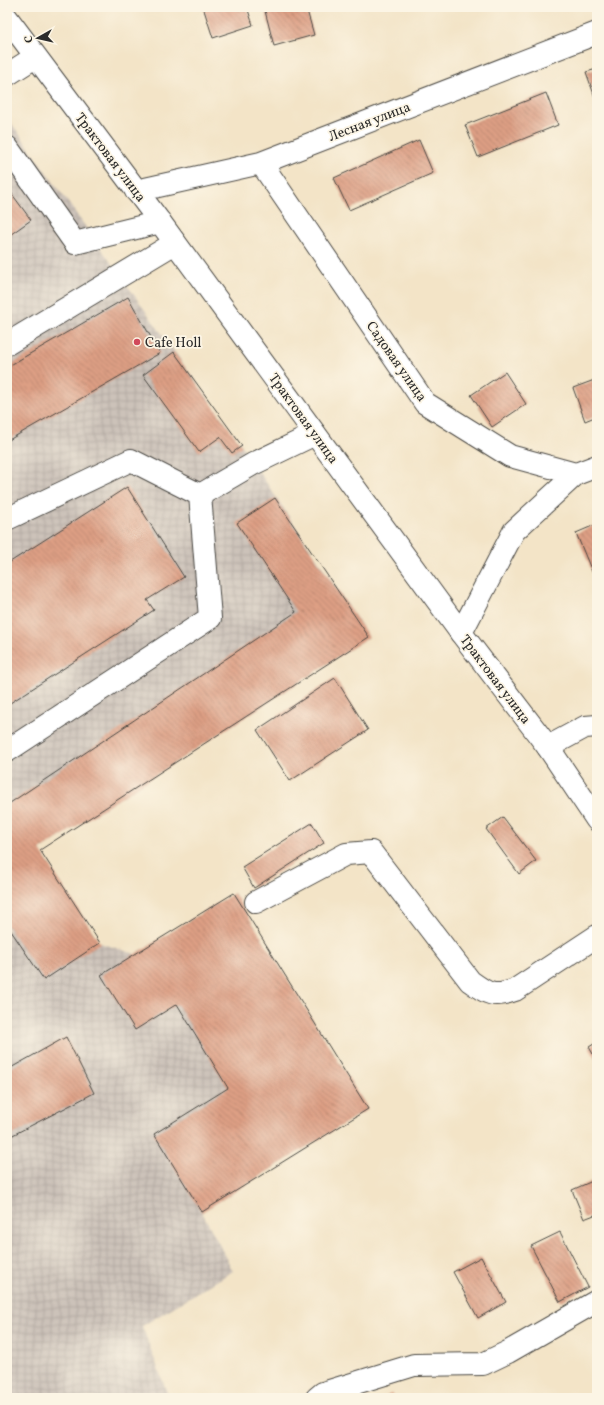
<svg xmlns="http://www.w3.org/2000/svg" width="604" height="1405" font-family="Vollkorn,serif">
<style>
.industrial{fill:url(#industrial-grid)}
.building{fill:url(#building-back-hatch)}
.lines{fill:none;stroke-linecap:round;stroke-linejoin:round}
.minor-casing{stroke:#494742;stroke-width:24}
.highway-casing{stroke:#494742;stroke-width:24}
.minor{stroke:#fff;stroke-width:22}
.highway{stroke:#fff;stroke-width:22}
.poi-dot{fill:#d1495b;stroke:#fcf5e5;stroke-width:1.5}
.labels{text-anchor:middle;stroke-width:3.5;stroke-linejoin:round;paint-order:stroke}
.street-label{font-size:14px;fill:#2b2b2b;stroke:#fcf5e5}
.poi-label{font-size:14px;fill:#2b2b2b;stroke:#fcf5e5;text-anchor:start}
</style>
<defs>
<pattern id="industrial-grid" width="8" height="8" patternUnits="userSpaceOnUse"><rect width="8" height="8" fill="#ccc2b9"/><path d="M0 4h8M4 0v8" fill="none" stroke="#afa79f"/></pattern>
<pattern id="building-back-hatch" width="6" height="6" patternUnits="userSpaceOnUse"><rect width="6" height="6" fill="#dd9f84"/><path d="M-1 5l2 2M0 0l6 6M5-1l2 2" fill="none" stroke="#b3826c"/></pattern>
</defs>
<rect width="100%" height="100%" fill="#fcf5e5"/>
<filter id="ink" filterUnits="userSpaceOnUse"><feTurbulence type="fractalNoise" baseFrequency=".025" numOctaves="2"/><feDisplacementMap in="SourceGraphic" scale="8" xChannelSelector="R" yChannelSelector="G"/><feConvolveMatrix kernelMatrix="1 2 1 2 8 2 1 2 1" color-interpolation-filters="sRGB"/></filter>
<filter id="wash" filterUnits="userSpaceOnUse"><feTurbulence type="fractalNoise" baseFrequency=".012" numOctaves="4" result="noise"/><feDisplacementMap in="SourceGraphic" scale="16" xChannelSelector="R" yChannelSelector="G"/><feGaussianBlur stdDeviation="0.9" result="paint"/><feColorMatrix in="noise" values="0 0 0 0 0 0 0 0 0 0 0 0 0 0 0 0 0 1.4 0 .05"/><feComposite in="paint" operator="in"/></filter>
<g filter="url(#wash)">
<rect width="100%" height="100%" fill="#f3e4c7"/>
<path class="industrial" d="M7,117L242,446L369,637L40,850L100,943L135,954L234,893L368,1109L202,1212L233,1271L142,1326L169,1398H7Z"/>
<g id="blocks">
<path class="building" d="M203,7H247L253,25L213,38Z
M264,7H306L314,35L274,46Z
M597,69V103L586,72Z
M546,93L558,125L478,157L465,125Z
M419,140L433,173L349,210L334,178Z
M12,194L31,220L7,237V198Z
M128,297L160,353L7,441V367Z
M174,352L242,446L232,453L220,437L199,452L143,375Z
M505,372L526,404L492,427L471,395Z
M597,379V416L585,421L573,388Z
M127,487L184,577L147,600L154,610L7,705V564Z
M275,498L369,637L40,850L100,943L44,980L7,925V805L296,612L237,523Z
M597,524V573L593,574L576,533Z
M335,678L368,730L290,781L257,730Z
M503,817L536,861L519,874L486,829Z
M312,823L324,843L254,888L242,867Z
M234,893L368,1109L202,1212L154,1134L228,1088L177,1004L135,1030L101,975Z
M66,1037L94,1093L7,1138V1070Z
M597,1042V1061L589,1047Z
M597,1179V1214L584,1219L572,1190Z
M560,1232L588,1287L560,1302L531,1246Z
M481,1257L506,1302L478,1318L453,1272Z
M392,1393L394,1398H384Z"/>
</g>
</g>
<g filter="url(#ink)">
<use href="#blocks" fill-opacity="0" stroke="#494742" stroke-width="1"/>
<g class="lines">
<g class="minor-casing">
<path id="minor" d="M7,75L35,57
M7,147L75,243L160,222
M261,163L425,403L510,456L576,474L597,466
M136,191L261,163L597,33
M7,344L175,243
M200,495L253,464L315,434
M7,519L131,460L200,495
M461,633L514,531L576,474
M548,747L585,727L597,726
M7,751L210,618L200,495
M256,902L346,854L371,852L470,981C488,994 493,998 515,990L597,936
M317,1398L323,1393L414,1365L483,1364L508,1352L597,1301"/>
</g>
<g class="highway-casing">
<path id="highway" d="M7,18L160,222L461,633L548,747L597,820"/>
</g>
<use href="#minor" class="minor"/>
<use href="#highway" class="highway"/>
</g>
</g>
<circle class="poi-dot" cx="137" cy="342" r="4"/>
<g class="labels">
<g class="street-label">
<text transform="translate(369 121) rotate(-21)" y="5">Лесная улица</text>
<text transform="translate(111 157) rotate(53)" y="5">Трактовая улица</text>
<text transform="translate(397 361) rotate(55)" y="5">Садовая улица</text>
<text transform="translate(304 418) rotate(54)" y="5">Трактовая улица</text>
<text transform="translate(496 679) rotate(53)" y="5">Трактовая улица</text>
</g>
<g class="poi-label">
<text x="145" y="347">Cafe Holl</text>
</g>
</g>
<rect width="604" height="1405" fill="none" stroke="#fcf5e5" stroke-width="24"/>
<g transform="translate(38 38) rotate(262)" stroke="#fcf5e5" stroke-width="3" paint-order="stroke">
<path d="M0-3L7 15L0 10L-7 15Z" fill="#2b2b2b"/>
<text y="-6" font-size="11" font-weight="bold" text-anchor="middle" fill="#2b2b2b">С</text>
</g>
</svg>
